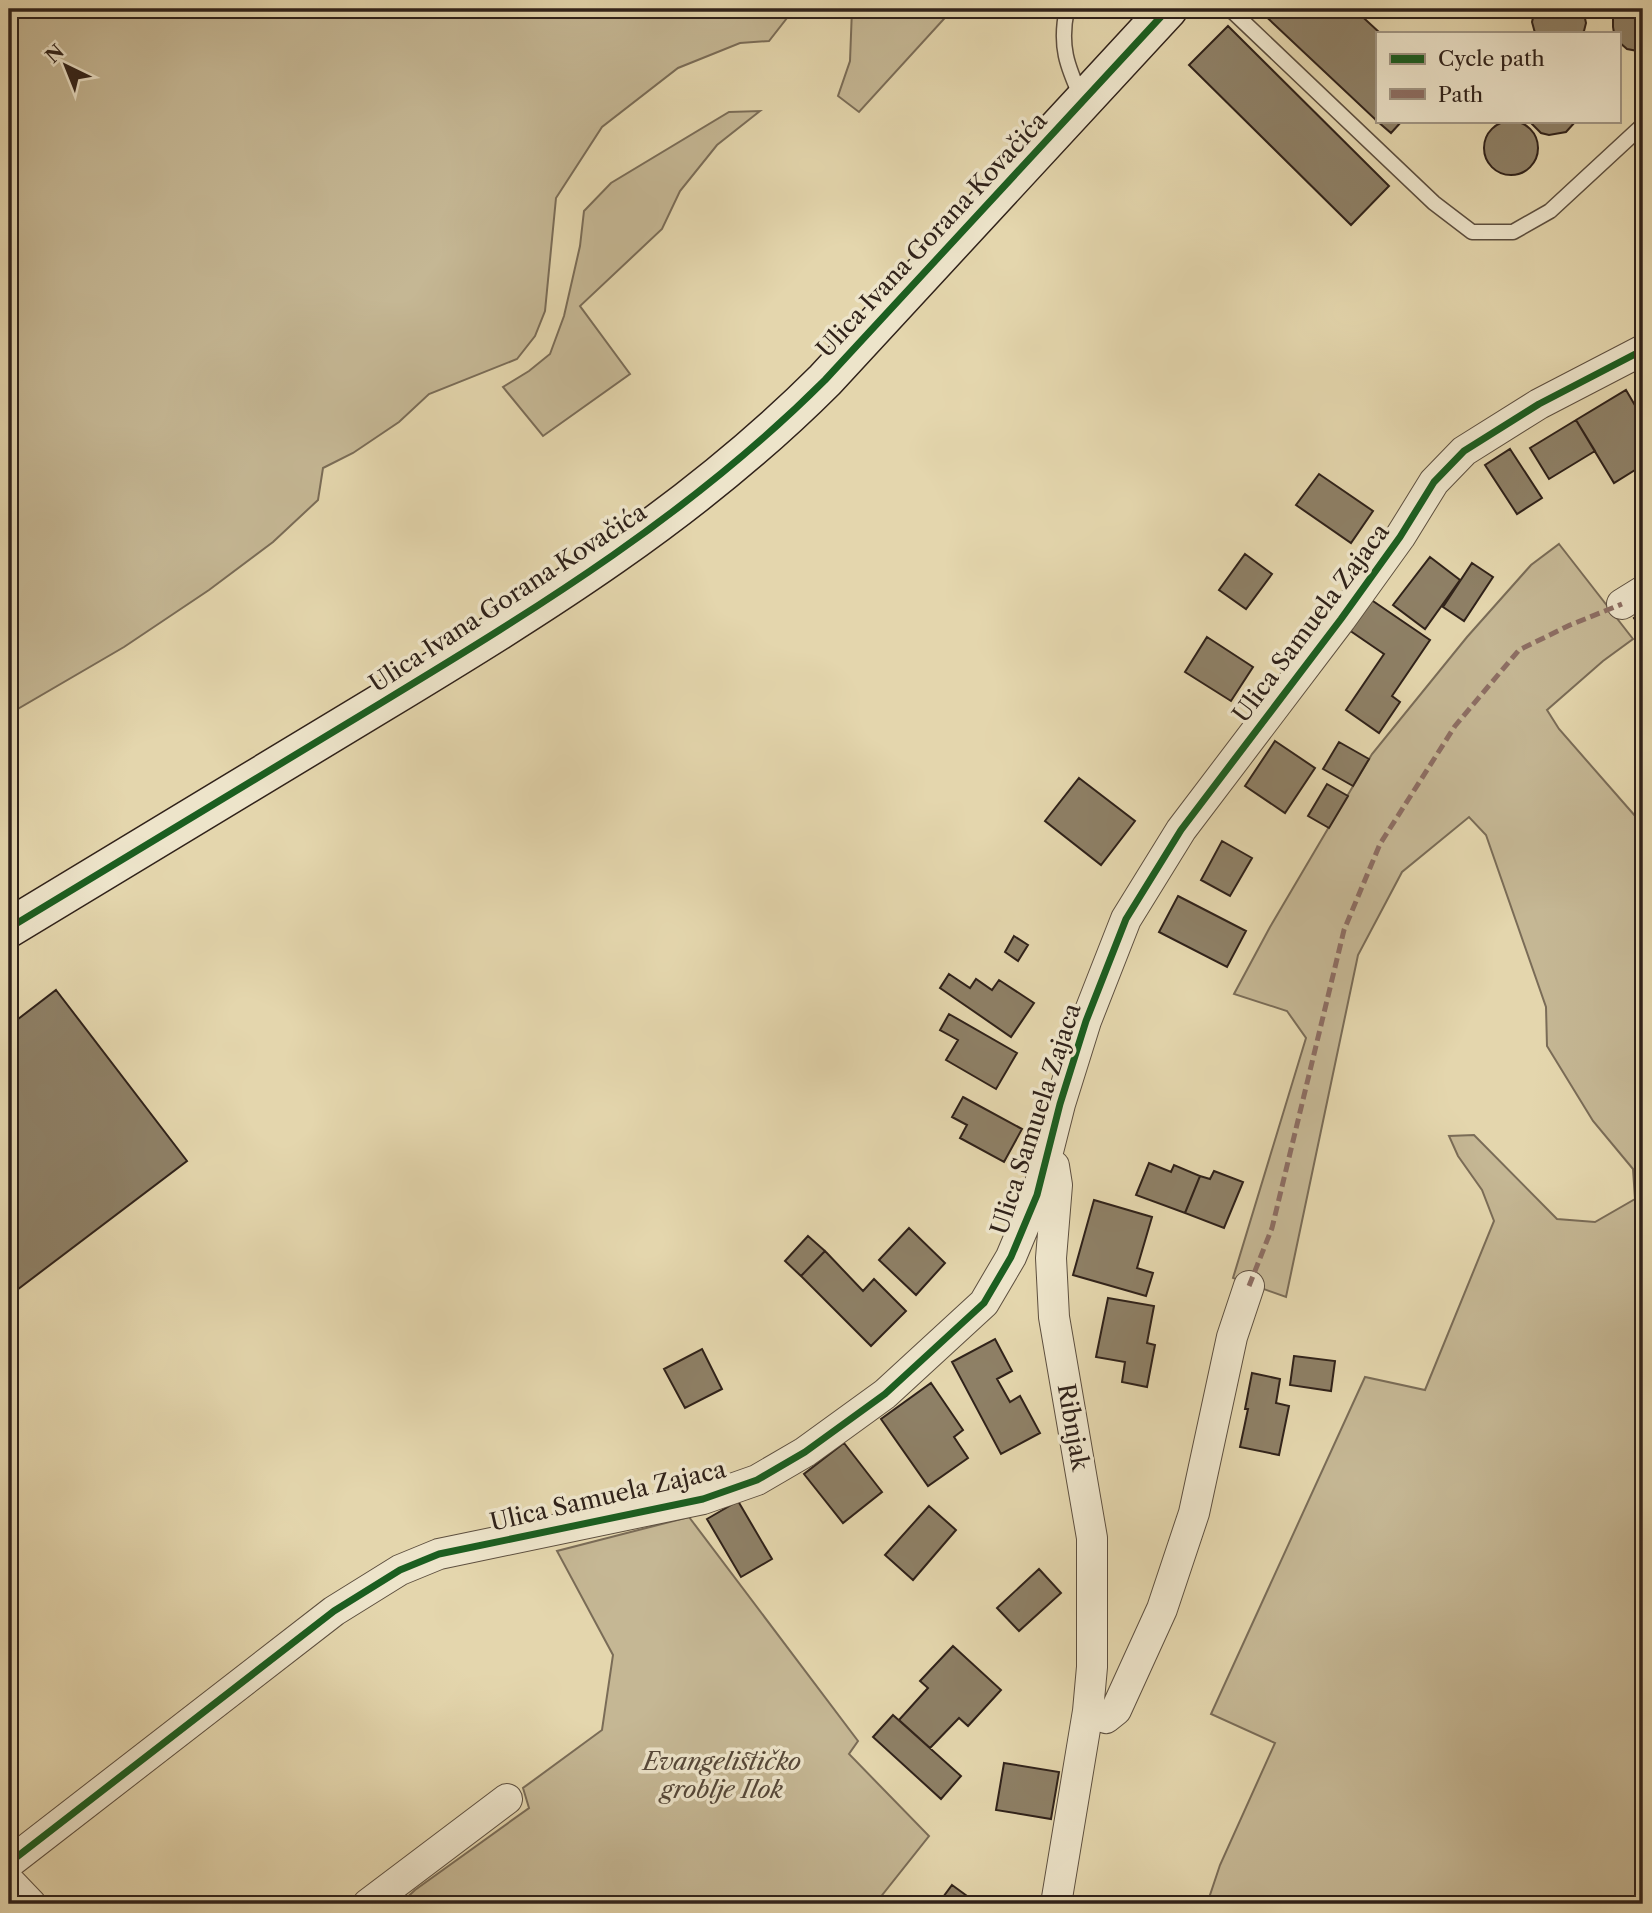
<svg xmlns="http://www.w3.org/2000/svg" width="1652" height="1913" font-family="'Libre Caslon Text',serif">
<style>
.green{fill:#c5b794;stroke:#7a6c57;stroke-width:2}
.building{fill:#8e8066;stroke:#30221a;stroke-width:2}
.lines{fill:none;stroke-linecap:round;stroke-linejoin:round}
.lane-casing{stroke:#5d4f3f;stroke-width:17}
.street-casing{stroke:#5d4f3f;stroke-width:32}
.secondary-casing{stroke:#30221a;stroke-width:41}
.lane{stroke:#ede4ca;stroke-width:14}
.street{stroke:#ede4ca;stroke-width:30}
.secondary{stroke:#ede4ca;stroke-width:38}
.quiet{stroke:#8d6e63;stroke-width:5;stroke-dasharray:10 5;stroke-linecap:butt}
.cycleway-casing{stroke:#ede4ca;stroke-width:11}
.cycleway{stroke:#1b5e20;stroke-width:7}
.labels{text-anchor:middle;stroke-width:7;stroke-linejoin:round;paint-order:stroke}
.street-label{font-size:24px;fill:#30221a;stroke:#ede4ca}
.park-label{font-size:24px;font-style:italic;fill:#554738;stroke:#ede4ca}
</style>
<rect width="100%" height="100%" fill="#e4d6ad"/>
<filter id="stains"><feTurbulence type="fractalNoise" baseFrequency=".00286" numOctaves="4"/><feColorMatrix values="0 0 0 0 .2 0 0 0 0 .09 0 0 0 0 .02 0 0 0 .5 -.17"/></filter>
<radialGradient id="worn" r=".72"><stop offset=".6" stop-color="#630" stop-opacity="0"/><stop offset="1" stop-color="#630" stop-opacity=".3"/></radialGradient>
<path class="green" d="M9,9H794L769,41L740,43L678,68L602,127L556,198L545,311L535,336L517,359L429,394L399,422L353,453L323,468L318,500L273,542L209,590L124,647L9,714Z
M852,9H953L859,112L838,96L850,61Z
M760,111L717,145L680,191L662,229L580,306L630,374L543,436L503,387L529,371L550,354L564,316L580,246L584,211L611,183L729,112Z
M1559,544L1633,639L1603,661L1547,710L1559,729L1643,825V1904H1207L1220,1865L1275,1743L1211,1714L1365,1377L1425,1390L1494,1221L1482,1190L1458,1156L1449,1136L1474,1135L1557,1219L1595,1222L1635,1199L1633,1169L1593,1121L1547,1046L1546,1007L1486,835L1469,817L1402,872L1358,955L1286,1297L1233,1278L1306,1038L1287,1011L1234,994L1270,927L1372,754L1467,637L1531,565Z
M689,1517L858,1741L849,1754L929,1836L875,1904H400L415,1890L529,1808L523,1788L602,1730L613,1655L557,1551Z"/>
<path class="building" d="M1258,9H1354L1380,33H1377V121Z
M1535,9H1583L1586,23L1584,31L1582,33H1535L1532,22Z
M1618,9H1643V52L1627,49L1619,42V33H1614L1613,27V18Z
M1228,26L1389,186L1351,225L1189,65Z
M1377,121H1402L1391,133Z
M1529,121H1576L1566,132L1549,135L1541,133Z
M1484 148a27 27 0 1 1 54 0a27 27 0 1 1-54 0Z
M1626,390L1643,419V442L1636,447L1643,459V465L1614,483L1576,420Z
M1576,420L1595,451L1549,479L1530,448Z
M1510,449L1542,498L1517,514L1485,465Z
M1319,474L1373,511L1351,543L1296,505Z
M1245,554L1272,574L1246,609L1219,590Z
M1430,557L1460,580L1425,629L1393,605Z
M1472,563L1493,577L1464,621L1443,607Z
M1370,599L1430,640L1392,696L1400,702L1379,733L1346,710L1384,654L1349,630Z
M1643,612V631L1634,618Z
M1207,637L1253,667L1231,701L1185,672Z
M1275,741L1315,768L1285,813L1245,786Z
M1339,742L1369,759L1353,786L1323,769Z
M1079,778L1135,821L1101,865L1045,821Z
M1327,784L1348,796L1329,828L1308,816Z
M1222,841L1252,858L1230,896L1201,880Z
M1178,896L1246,931L1227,967L1159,932Z
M1014,936L1028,945L1018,961L1005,952Z
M949,974L970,988L976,979L992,990L999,980L1034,1003L1011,1037L940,988Z
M56,990L187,1161L9,1296V1026Z
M949,1014L1017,1053L996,1089L946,1060L958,1040L940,1030Z
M963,1097L1022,1129L1004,1162L960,1138L967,1125L952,1117Z
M1149,1163L1171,1172L1174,1165L1200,1176L1185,1213L1136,1195Z
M1214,1171L1243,1182L1224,1228L1185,1213L1200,1176L1210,1179Z
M1094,1200L1152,1217L1137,1268L1153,1273L1146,1296L1073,1275Z
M909,1228L945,1263L916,1295L879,1260Z
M808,1236L825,1251L801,1276L785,1261Z
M825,1251L863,1291L874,1279L906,1311L871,1346L801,1276Z
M1108,1298L1154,1306L1147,1343L1155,1345L1147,1387L1122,1382L1125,1362L1096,1357Z
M995,1339L1012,1371L997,1379L1010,1402L1020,1396L1040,1433L1001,1454L952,1362Z
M702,1349L722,1389L685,1408L664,1369Z
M1294,1356L1335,1361L1331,1391L1290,1385Z
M1252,1373L1280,1379L1276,1403L1289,1406L1279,1455L1240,1447L1248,1409H1245Z
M931,1383L963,1430L954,1437L968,1458L928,1486L881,1419Z
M844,1443L882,1492L843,1523L804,1474Z
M738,1501L772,1559L741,1577L707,1519Z
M929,1506L956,1530L913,1580L885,1555Z
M1039,1569L1061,1593L1019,1631L997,1608Z
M953,1646L1001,1690L968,1726L959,1718L930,1748L899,1720L928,1688L920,1681Z
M893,1715L961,1776L941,1799L873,1737Z
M1004,1763L1059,1772L1051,1819L996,1810Z
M952,1885L978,1904H938Z"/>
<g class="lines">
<g class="lane-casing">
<path id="lane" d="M1067,9C1059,46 1067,66 1082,99
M1230,9L1434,203L1472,232H1513L1550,211L1643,125"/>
</g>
<g class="street-casing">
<path id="street" d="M1622,604L1643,591
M1054,1166L1057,1185L1051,1258L1054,1317L1092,1538V1667L1088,1711L1056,1904
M1088,1711L1106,1718L1116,1710L1162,1609L1194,1513L1232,1337L1249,1286
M9,1863L334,1611L400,1570L439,1554L703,1499L757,1480L805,1452L885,1394L984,1303L1011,1257L1037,1195L1060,1104L1086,1021L1126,919L1181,830L1341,619L1400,537L1434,482L1464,451L1539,404L1643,350
M9,1881L31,1904
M368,1904L507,1799"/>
</g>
<g class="secondary-casing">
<path id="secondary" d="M9,928C133,854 257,779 381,703C541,606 692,513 825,380L1168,9"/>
</g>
<use href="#lane" class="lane"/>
<use href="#street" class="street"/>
<use href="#secondary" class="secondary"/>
<path class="quiet" d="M1249,1286L1272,1228L1344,930L1380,844L1455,726L1519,650L1570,625L1622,604"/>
<g class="cycleway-casing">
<path id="cycleway" d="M9,928C133,854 257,779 381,703C541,606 692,513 825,380L1168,9
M9,1863L334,1611L400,1570L439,1554L703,1499L757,1480L805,1452L885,1394L984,1303L1011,1257L1037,1195L1060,1104L1086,1021L1126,919L1181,830L1341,619L1400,537L1434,482L1464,451L1539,404L1643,350"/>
</g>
<use href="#cycleway" class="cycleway"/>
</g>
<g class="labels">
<g class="street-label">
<text transform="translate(932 235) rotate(-47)" y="8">Ulica Ivana Gorana Kovačića</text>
<text transform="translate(508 598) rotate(-33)" y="8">Ulica Ivana Gorana Kovačića</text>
<text transform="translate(1311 623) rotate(-53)" y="8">Ulica Samuela Zajaca</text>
<text transform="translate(1036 1119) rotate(-72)" y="8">Ulica Samuela Zajaca</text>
<text transform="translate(1073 1427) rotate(80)" y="8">Ribnjak</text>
<text transform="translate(608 1496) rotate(-13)" y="8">Ulica Samuela Zajaca</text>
</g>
<g class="park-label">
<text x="722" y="1770">Evangelističko<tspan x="722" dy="28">groblje Ilok</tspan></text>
</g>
</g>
<rect width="1652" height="1913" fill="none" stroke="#e4d6ad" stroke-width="35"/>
<rect x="10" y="10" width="1631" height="1892" fill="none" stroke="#30221a" stroke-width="3.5"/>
<rect x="18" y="18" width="1617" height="1878" fill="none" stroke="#30221a" stroke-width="2"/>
<rect x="1376" y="32" width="245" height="91" fill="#ede4ca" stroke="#a19684" stroke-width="2"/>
<rect x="1390" y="54" width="35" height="10" fill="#1b5e20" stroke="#a19684" stroke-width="2"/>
<text x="1438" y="66" font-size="21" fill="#30221a">Cycle path</text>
<rect x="1390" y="89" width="35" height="10" fill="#8d6e63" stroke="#a19684" stroke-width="2"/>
<text x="1438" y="102" font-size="21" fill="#30221a">Path</text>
<g transform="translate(66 66) rotate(317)" stroke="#ede4ca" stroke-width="5" paint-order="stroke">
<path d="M0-5L12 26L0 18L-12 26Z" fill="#30221a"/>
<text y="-10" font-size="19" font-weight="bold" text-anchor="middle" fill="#30221a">N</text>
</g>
<rect width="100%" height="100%" filter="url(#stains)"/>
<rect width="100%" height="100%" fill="url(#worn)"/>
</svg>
